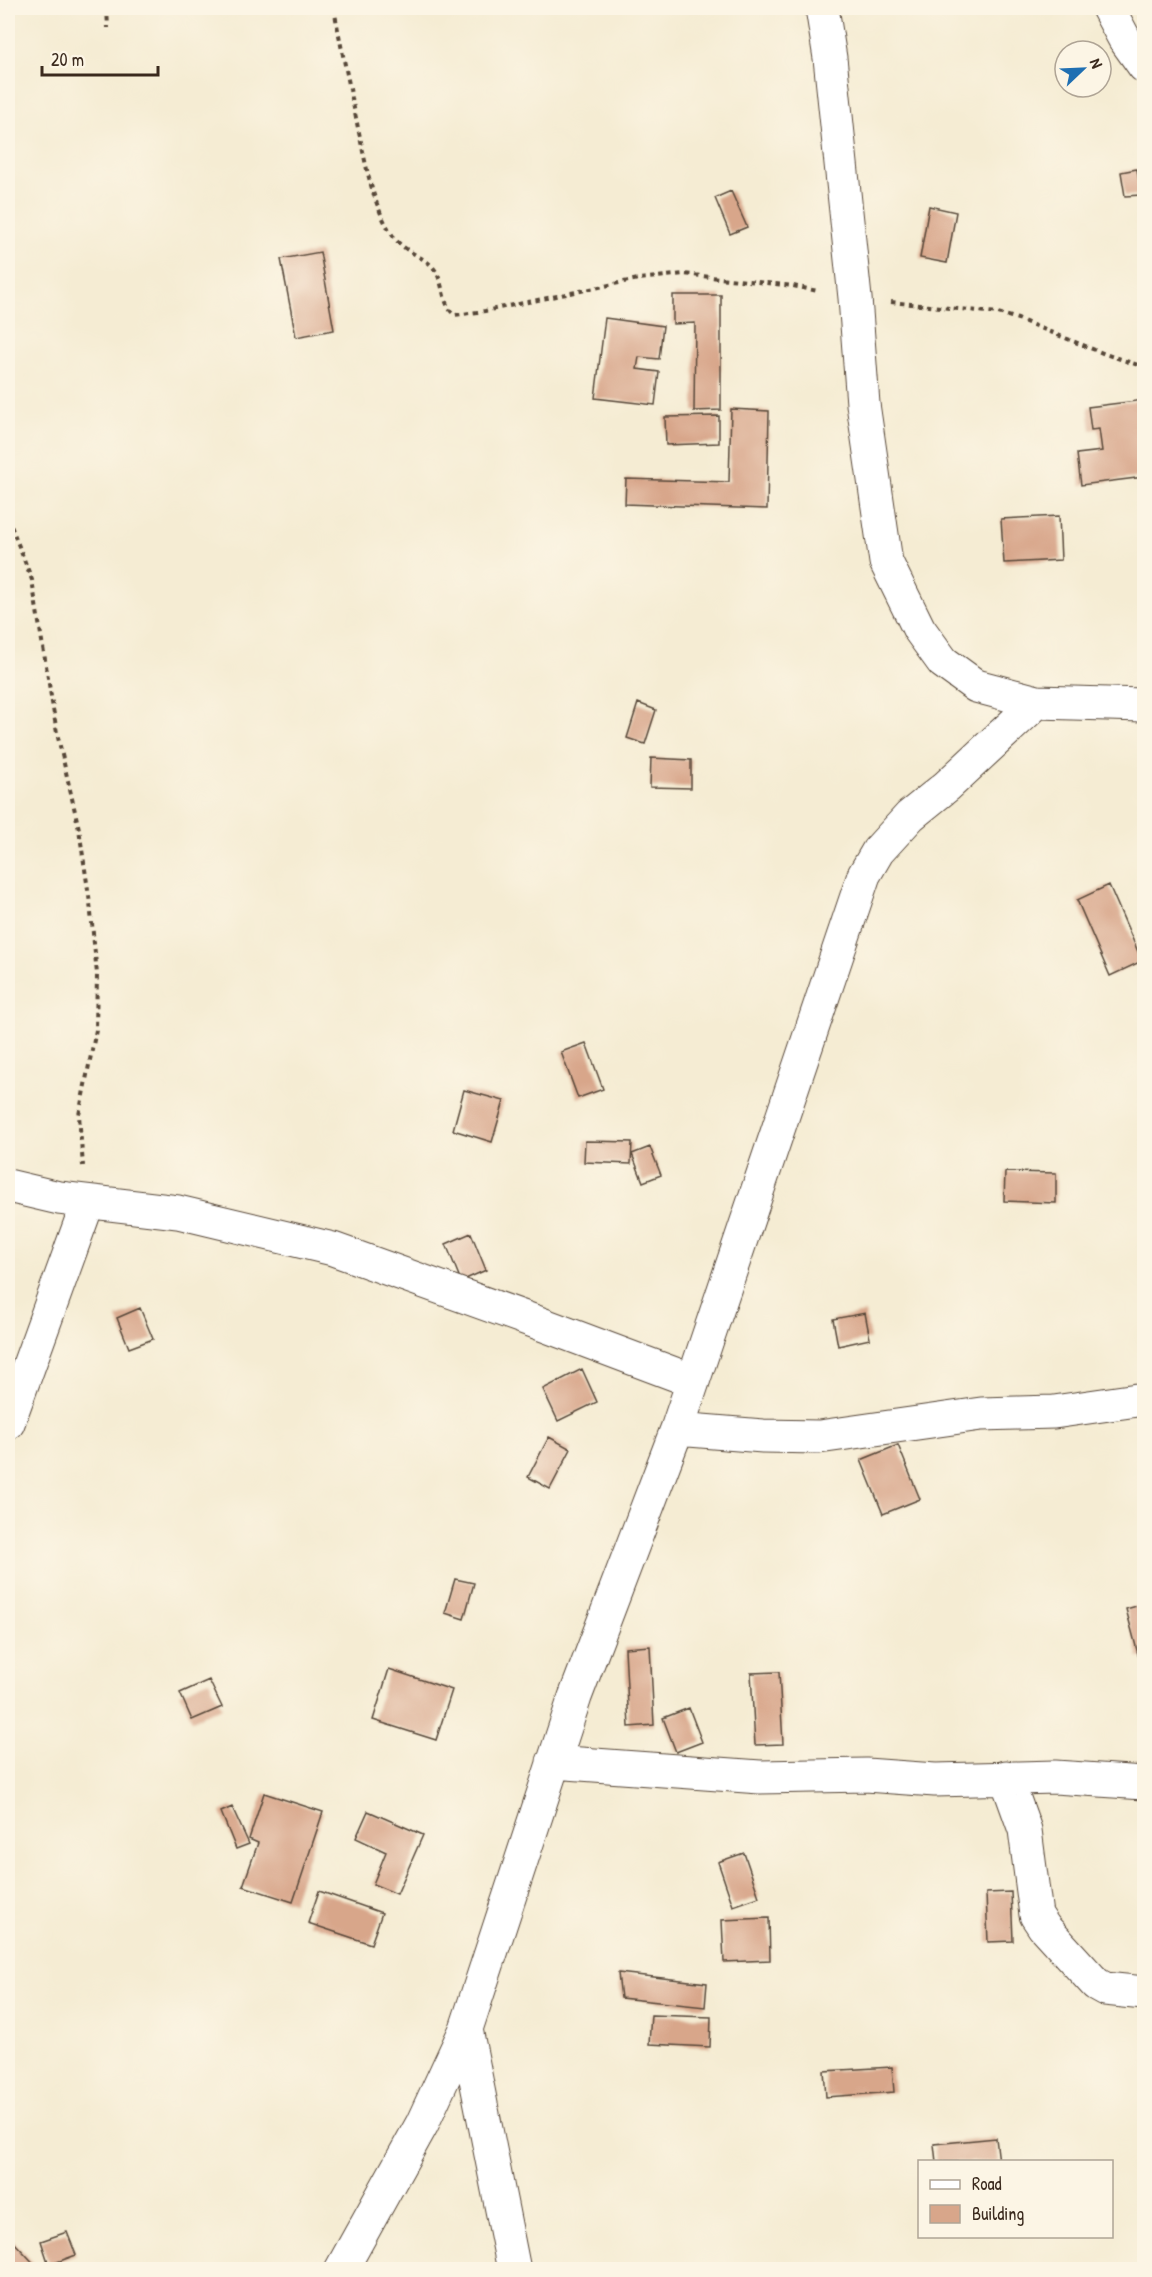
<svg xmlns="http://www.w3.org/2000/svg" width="1152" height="2277" font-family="'Patrick Hand',sans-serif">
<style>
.building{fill:#d8a68a}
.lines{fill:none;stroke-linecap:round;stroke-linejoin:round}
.minor-casing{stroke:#574739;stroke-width:35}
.path{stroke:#574739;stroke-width:4;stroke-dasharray:4.5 4.5;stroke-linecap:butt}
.minor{stroke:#fff;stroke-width:33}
</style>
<rect width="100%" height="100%" fill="#fcf5e5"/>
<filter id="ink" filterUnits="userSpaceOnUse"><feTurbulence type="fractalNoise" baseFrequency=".0167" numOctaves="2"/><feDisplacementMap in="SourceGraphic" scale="12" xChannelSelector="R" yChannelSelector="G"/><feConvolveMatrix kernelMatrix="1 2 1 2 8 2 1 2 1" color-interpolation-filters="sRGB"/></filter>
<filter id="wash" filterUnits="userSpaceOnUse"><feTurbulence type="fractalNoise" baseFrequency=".008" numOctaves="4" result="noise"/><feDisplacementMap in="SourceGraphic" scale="24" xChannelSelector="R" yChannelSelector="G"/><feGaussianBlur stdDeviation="1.35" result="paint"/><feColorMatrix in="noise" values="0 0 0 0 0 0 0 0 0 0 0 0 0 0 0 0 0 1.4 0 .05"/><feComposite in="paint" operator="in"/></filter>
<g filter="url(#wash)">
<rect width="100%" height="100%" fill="#f5ecd3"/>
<g id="blocks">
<path class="building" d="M1137,169L1141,195L1125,196L1121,172Z
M731,191L747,227L730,234L715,198Z
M929,206L956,212L947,263L920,258Z
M320,252L334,330L296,337L281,259Z
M673,295H721V410L694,411L695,323L673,324Z
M605,318L663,326L659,359L639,357L637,369L659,372L655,405L595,398Z
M1144,400V477L1081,485L1077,454L1102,451L1099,429L1091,430L1088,407Z
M731,409L769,411L767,509L625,504L626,479L729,482Z
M719,416V443L666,445L665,417Z
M1059,516L1061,560L1004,563L1001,519Z
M638,703L656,710L645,744L627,738Z
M651,758L691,760V788L650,787Z
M1109,885L1142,961L1110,976L1077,900Z
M586,1043L603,1089L578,1098L561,1052Z
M464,1090L504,1101L492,1142L453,1130Z
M585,1141L632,1142L631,1164L584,1162Z
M650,1147L661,1175L643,1182L632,1154Z
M1005,1172L1056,1173V1203L1004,1201Z
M471,1233L486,1270L461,1281L446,1244Z
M140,1308L153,1339L129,1348L117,1318Z
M865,1313L870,1339L838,1346L833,1319Z
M582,1369L597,1402L558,1421L543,1389Z
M549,1437L571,1449L550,1489L528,1477Z
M898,1445L920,1499L883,1514L861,1460Z
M455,1579L474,1583L464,1619L445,1613Z
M1144,1604V1657L1139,1658L1126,1609Z
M650,1646L654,1725L629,1727L625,1648Z
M389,1669L452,1690L436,1740L373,1720Z
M779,1672L783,1744L755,1745L751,1673Z
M209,1680L222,1707L192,1720L180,1693Z
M689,1708L702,1742L676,1752L663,1718Z
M264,1793L323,1812L293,1902L243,1886L258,1843L249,1839Z
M232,1807L249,1844L236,1849L221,1812Z
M368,1811L423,1835L397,1894L373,1884L386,1852L356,1838Z
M744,1853L759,1897L733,1906L718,1862Z
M319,1891L382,1913L371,1944L308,1923Z
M1011,1892L1013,1941L988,1942L986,1893Z
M769,1918L770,1960L724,1962L722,1920Z
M618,1973L707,1983L705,2007L621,1998Z
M651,2015L711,2017L710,2047L649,2044Z
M892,2067L894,2092L826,2097L824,2071Z
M996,2138L999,2162H936L934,2144Z
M67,2232L76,2255L49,2265L41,2241Z
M12,2240L40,2270H8V2245Z"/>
</g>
</g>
<g filter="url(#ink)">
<use href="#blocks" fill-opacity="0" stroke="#574739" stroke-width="1.5"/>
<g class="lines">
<g class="minor-casing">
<path id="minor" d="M822,8L830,58L855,298L863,404L886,562L919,629L943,662L976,686L1037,702L1144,705
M1108,8L1124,38L1144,66
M8,1186L59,1198L178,1212L333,1249L536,1322L693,1381
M8,1423L88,1202
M677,1429L763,1436L819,1437L981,1414L1054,1412L1144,1399
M553,1762L760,1777L866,1775L935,1780L1055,1777L1144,1783
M1006,1777L1025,1830L1036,1915L1044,1927L1096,1984L1105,1989L1144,1993
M466,2029L514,2270
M341,2270L422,2124L466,2029L575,1697L677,1429L864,875L878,851L910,816L947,786L1037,702"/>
</g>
<path class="path" d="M107,8L108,28
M334,8C341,48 350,88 358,128C366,164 372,205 393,236C405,254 426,256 435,270C444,283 442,306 455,315L485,311L638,279L684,274L793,286L818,291
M891,302L998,313L1018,319L1105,354L1144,367
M8,518L32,580L57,733L79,829L90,903L97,974L96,1030L79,1115L83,1166"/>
<use href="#minor" class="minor"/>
</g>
</g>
<rect width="1152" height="2277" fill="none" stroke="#fcf5e5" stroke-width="30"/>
<rect x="918" y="2160" width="195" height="78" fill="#fcf5e5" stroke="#afa495" stroke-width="1.5"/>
<rect x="930" y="2180" width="30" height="9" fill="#ffffff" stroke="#afa495" stroke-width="1.5"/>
<text x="972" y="2190" font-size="18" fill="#3b2a1e">Road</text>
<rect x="930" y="2205" width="30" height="18" fill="#d8a68a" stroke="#afa495" stroke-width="1.5"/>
<text x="972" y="2220" font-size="18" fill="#3b2a1e">Building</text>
<g transform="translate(1083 69) rotate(67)"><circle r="28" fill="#fcf5e5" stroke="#afa495" stroke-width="1.5"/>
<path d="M0-4.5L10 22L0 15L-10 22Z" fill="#1f6fb2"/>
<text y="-9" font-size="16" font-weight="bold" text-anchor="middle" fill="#3b2a1e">N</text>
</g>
<path d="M42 66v9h116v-9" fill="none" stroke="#3b2a1e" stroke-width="3"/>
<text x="51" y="66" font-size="18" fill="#3b2a1e" stroke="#fcf5e5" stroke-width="4.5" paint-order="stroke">20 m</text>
</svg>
